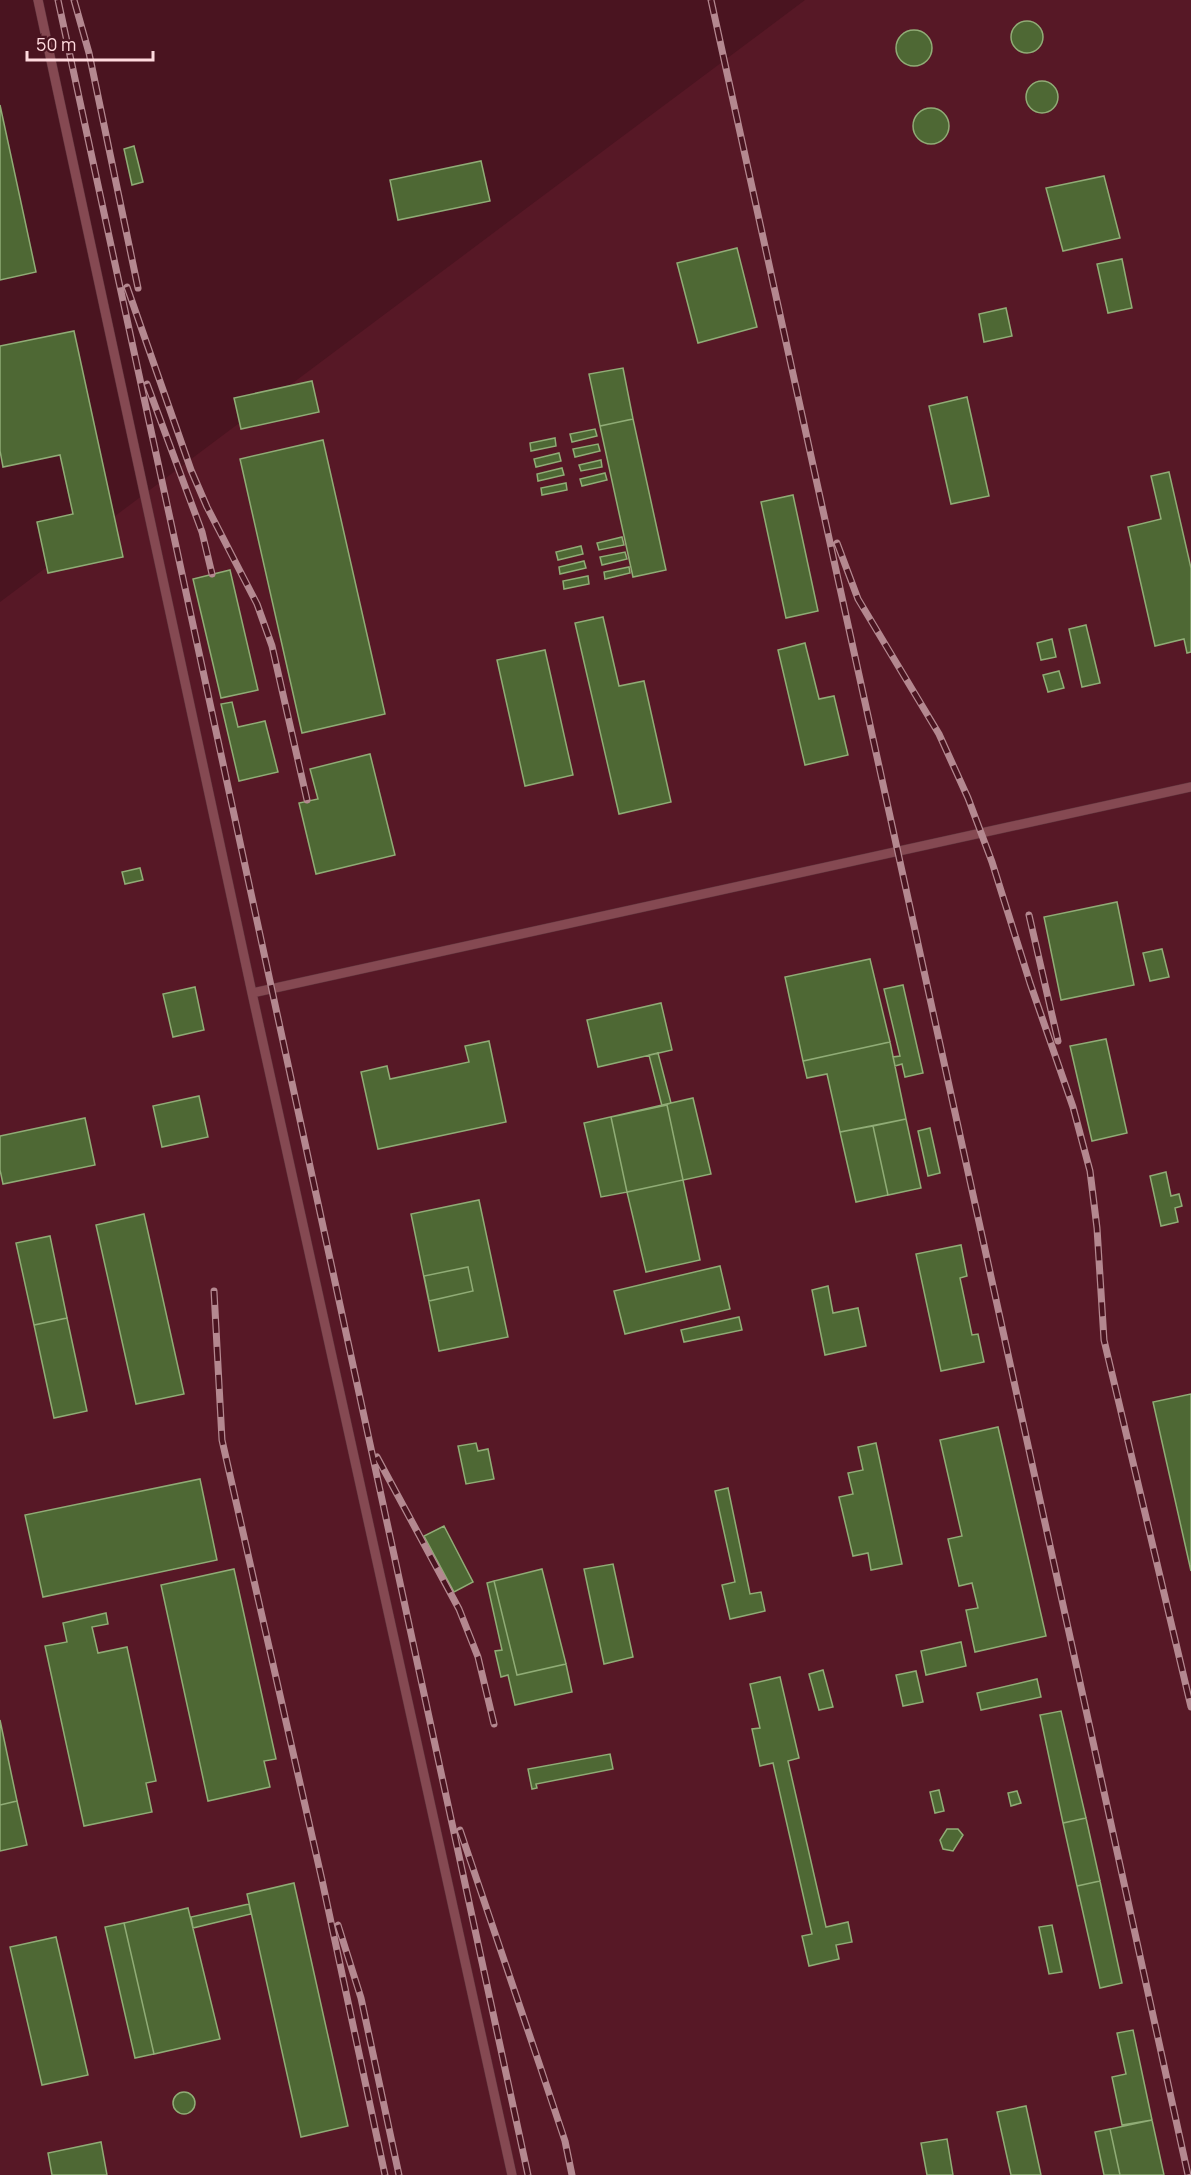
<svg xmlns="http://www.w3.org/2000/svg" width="1191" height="2175" font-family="Manrope,sans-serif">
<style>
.built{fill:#571826}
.building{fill:#4e6834;stroke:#90ac76;stroke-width:1.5}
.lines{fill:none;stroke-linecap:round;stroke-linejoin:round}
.service-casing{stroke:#60343d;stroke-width:10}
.service{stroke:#854952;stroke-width:9}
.rail-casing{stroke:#b48890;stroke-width:7}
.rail{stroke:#4a1420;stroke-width:4.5;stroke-dasharray:14;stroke-linecap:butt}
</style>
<rect width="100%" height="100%" fill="#4a1420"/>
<path class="built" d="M805,0H1191V2175H0V602Z"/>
<path class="building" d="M1011 37a16 16 0 1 1 32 0a16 16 0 1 1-32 0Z
M896 48a18 18 0 1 1 36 0a18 18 0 1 1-36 0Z
M1026 97a16 16 0 1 1 32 0a16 16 0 1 1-32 0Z
M0,105L36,272L0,280Z
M913 126a18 18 0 1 1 36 0a18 18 0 1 1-36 0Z
M134,146L143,182L132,185L124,149Z
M481,161L490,201L398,220L390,180Z
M1104,176L1120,238L1063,251L1046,188Z
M737,248L757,327L698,343L677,263Z
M1122,259L1132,308L1108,313L1097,264Z
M1006,308L1012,336L984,342L979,314Z
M74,331L123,557L48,573L37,522L73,514L60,455L3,467L0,451V346Z
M623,368L633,419L600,426L589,374Z
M312,381L319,412L241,429L234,398Z
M967,397L989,496L951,504L929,406Z
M633,419L666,570L633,577L600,426Z
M595,429L597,436L572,442L570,434Z
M555,438L556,446L531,451L530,443Z
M323,440L385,714L302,733L240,459Z
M598,444L600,451L575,457L573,449Z
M559,453L561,461L536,467L534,459Z
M601,460L602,467L581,471L579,465Z
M562,468L564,475L538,481L537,474Z
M1169,472L1191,568V652L1187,653L1184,639L1155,646L1128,527L1161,519L1151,476Z
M605,473L607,480L582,486L580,479Z
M566,483L567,490L542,495L541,488Z
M793,495L818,611L786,618L761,502Z
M622,537L624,545L599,550L597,543Z
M581,546L583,554L558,560L556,552Z
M625,552L627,559L602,565L600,557Z
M584,561L586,568L560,574L559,567Z
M629,567L630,573L605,579L604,572Z
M230,570L258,690L221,698L193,579Z
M588,576L589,584L564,589L563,581Z
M603,617L619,686L644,681L671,802L619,814L575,623Z
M1086,625L1100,683L1082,687L1069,629Z
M1052,639L1056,657L1041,660L1037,643Z
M805,643L819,699L834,696L848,755L805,765L778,650Z
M545,650L573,775L525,786L497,660Z
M1059,671L1064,688L1048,692L1043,675Z
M232,702L238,727L265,721L278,772L239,781L221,704Z
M370,754L395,855L316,874L299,803L318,799L310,769Z
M140,868L143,880L125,884L122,872Z
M1117,902L1134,985L1061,1000L1044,917Z
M1162,949L1169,977L1150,981L1143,953Z
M870,959L890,1042L803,1061L785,977Z
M903,985L923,1073L905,1077L902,1064L895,1066L893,1057L900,1056L884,989Z
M195,987L204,1030L173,1037L163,994Z
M661,1003L672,1050L598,1067L587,1020Z
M1106,1039L1127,1133L1092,1141L1070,1046Z
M489,1041L506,1122L378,1149L361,1072L387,1066L390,1079L469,1062L465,1046Z
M890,1042L906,1119L840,1132L827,1074L807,1078L803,1061Z
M658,1053L671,1103L662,1106L649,1055Z
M199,1096L208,1137L162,1147L153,1106Z
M693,1098L711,1174L683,1180L700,1260L646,1272L627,1192L601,1197L584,1123Z
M667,1105L683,1180L627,1192L611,1117Z
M85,1118L95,1165L3,1184L0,1170V1136Z
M906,1119L921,1188L888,1195L873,1126Z
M873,1126L888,1195L856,1202L840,1132Z
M930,1128L940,1173L928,1176L918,1131Z
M1166,1172L1171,1196L1179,1194L1182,1206L1175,1208L1178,1222L1161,1226L1150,1176Z
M479,1200L508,1337L439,1351L411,1214Z
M144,1214L184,1394L136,1404L96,1225Z
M50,1236L67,1318L34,1325L16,1243Z
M961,1245L967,1276L960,1278L972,1335L978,1334L984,1362L941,1371L916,1254Z
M720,1266L730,1309L625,1334L614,1291Z
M468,1267L473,1291L429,1301L424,1276Z
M828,1286L833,1313L858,1308L866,1346L825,1355L812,1290Z
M739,1317L742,1330L684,1342L681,1330Z
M67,1318L87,1411L54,1418L34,1325Z
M1191,1394V1571L1153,1402Z
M998,1427L1046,1636L975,1652L966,1610L978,1608L972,1583L959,1586L948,1539L962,1536L940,1440Z
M476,1443L478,1451L488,1449L494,1479L466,1484L458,1446Z
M876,1443L902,1564L871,1570L868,1553L853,1556L839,1497L853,1494L848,1473L863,1470L858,1447Z
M200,1479L217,1560L43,1597L25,1515Z
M728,1488L750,1594L761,1592L765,1611L730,1619L722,1585L735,1582L715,1491Z
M444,1526L473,1582L454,1592L424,1536Z
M613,1564L633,1657L604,1664L584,1569Z
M234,1569L276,1759L264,1761L270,1787L208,1801L161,1585Z
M542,1569L566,1664L517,1675L494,1581Z
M494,1581L517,1675L566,1664L572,1692L515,1705L508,1675L501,1677L495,1651L502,1650L487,1583Z
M106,1613L108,1624L92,1627L98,1653L127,1647L156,1781L146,1783L152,1812L84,1826L45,1646L67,1642L63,1623Z
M961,1642L966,1666L926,1675L921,1651Z
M823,1670L833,1707L819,1710L809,1674Z
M916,1671L923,1702L903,1706L896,1675Z
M780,1677L799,1758L788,1761L826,1927L848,1922L852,1942L836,1945L839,1959L809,1966L802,1936L812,1934L773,1763L760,1766L752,1729L760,1728L750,1684Z
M1037,1679L1041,1697L981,1710L977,1693Z
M1061,1711L1086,1818L1063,1823L1040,1715Z
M0,1720L17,1801L0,1805Z
M610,1754L613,1769L536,1784L537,1788L532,1789L528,1769Z
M939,1790L944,1811L935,1813L930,1792Z
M1017,1791L1021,1803L1011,1806L1008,1793Z
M17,1801L27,1845L0,1851V1805Z
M1086,1818L1100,1881L1077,1886L1063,1823Z
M947,1829H958L963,1835L953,1851L943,1849L940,1840Z
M1100,1881L1122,1983L1100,1988L1077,1886Z
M294,1883L348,2126L301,2137L247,1894Z
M249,1904L251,1914L193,1928L191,1917Z
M188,1908L220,2039L154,2054L124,1923Z
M124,1923L154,2054L135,2058L105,1927Z
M1052,1925L1062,1972L1049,1974L1039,1927Z
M56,1937L88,2075L42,2085L10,1947Z
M1133,2030L1152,2120L1122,2125L1112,2077L1126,2074L1117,2033Z
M173 2103a11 11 0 1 1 22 0a11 11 0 1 1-22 0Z
M1026,2106L1041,2175H1011L997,2112Z
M1152,2120L1164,2175H1120L1110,2129Z
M1110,2129L1120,2175H1104L1095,2132Z
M947,2139L953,2175H927L921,2143Z
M101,2142L107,2175H52L48,2153Z"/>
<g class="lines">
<g class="service-casing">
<path id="service" d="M38,0L252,993
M512,2175L252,993L1191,787"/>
</g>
<use href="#service" class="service"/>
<g class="rail-casing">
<path id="rail" d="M58,0L528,2175
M74,0L89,53L138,288
M711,0L1188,2175
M127,287L191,470L207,507L257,604L272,646L307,800
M147,384L202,532L212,574
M837,543L858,599L939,734L968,798L992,862L1030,983L1073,1107L1090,1171L1097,1228L1104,1340L1191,1707
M1029,915L1058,1041
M214,1291L222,1440L322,1880L385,2175
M377,1457L459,1609L478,1657L494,1724
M460,1830L541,2069L565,2141L572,2175
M338,1925L361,1998L399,2175"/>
</g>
<use href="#rail" class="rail"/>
</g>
<path d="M27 51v9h126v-9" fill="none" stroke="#ffdade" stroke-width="3"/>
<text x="36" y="51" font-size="18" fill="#ffdade" stroke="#4a1420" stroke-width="4.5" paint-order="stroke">50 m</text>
</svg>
